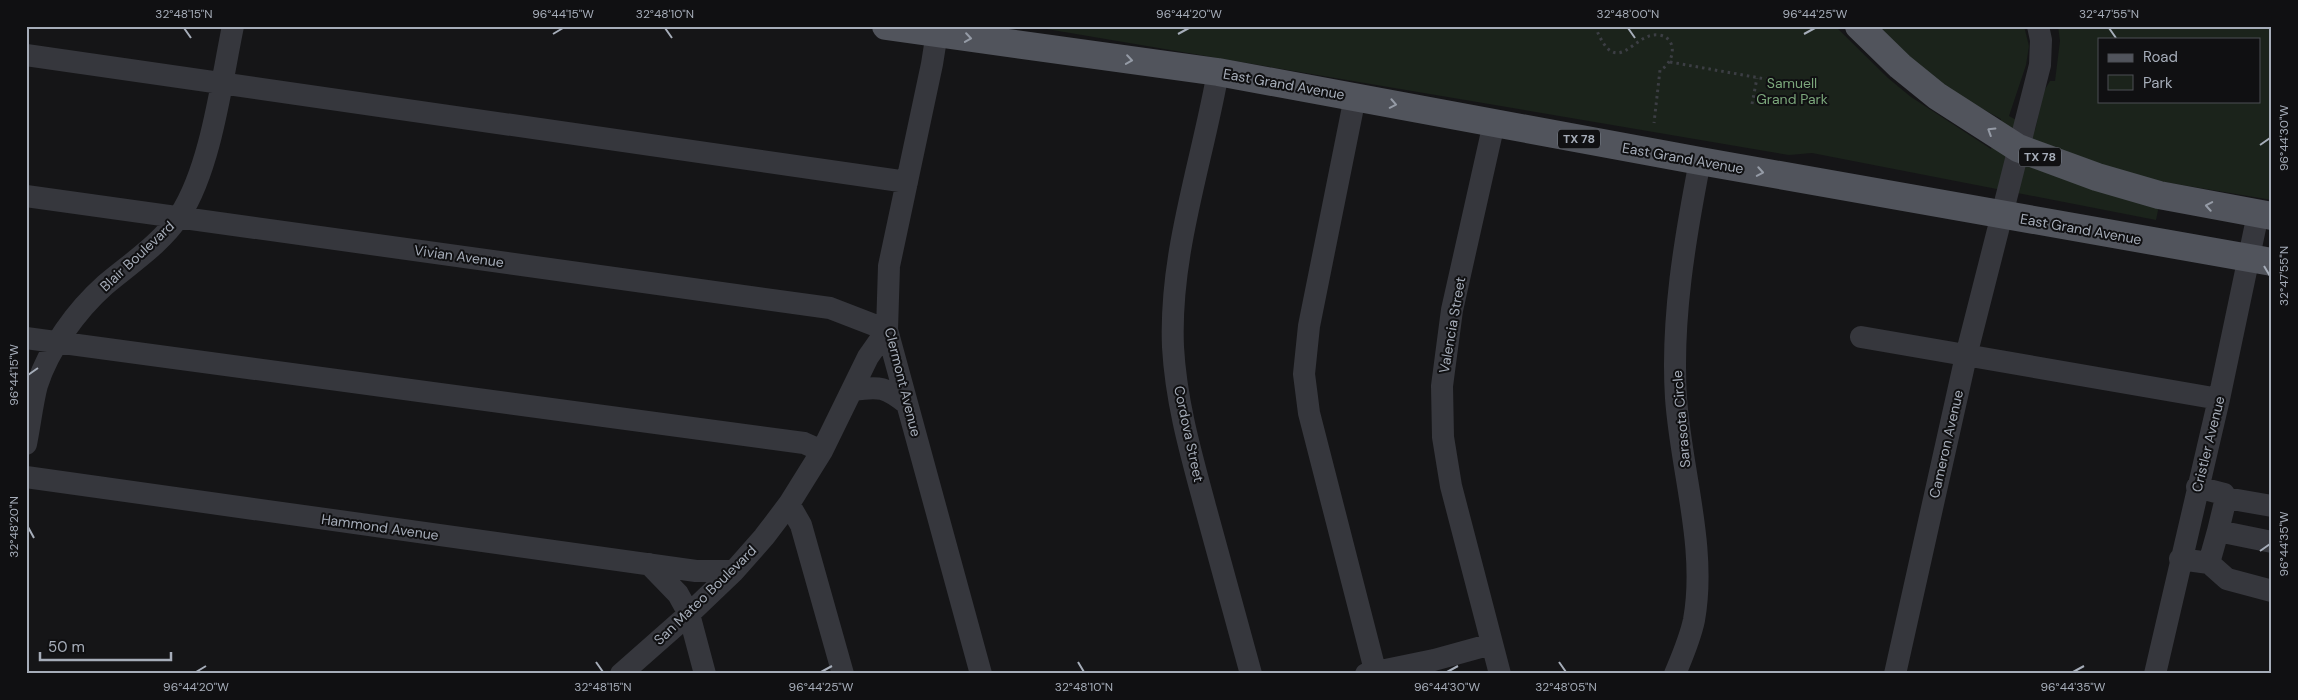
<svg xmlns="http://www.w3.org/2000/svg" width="2298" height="700" font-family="'DM Sans',sans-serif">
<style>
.green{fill:#1b231b;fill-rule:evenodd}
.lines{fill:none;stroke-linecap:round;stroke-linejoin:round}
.path{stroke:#3c3e44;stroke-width:3;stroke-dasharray:2.5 4;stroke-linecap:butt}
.minor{stroke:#36373d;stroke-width:22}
.major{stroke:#51545c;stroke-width:28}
.oneway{stroke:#959ba6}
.ticks{fill:none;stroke:#a6adb9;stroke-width:2}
.labels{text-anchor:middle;stroke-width:4;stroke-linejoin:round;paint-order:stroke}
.shield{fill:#101012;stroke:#797e87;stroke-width:1}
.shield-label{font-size:12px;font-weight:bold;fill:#a6adb9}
.park-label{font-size:14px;fill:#7ba67b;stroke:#101012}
.street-label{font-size:14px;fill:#a6adb9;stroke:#101012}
.neatline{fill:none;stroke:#a6adb9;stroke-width:2}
.ticks-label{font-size:12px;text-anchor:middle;fill:#a6adb9}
</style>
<rect width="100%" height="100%" fill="#151517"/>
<path class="green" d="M1029,26H1835L1888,78L1911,97L1991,149L2001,119L1959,96L1918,67L1874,26H2024L2029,46L2026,65L2009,116L2035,130L2044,91L2050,81H2055L2060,41L2058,26H2272V200L2164,182L2156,220L1812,153L1789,155ZM2099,39H2259V101H2099Z"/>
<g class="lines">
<path class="path" d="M1595,26C1617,83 1633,31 1659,35C1679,38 1674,64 1660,70L1654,123
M1670,62L1816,88
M1752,104L1757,78"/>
<path class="minor" d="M938,26L932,64L889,266L887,330L981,674
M26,55L907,182
M1218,72C1202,163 1169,254 1173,347C1176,402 1191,454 1205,506C1220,562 1236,618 1251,674
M1355,97L1309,326L1304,374L1309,413L1376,674
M1494,123L1452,310L1442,386L1443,437L1451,486L1500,674
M26,196L830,308L887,330L868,357L822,451L789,504L764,537L734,571L689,614L621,674
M1861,337L2219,399
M26,338L804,443L822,451
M853,390C880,386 886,387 907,404
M26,444C30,425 32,404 37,385C49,348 77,310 105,285C131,263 161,244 180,215C211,167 221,84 233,26
M26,477L696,571H734
M2197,487L2224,494L2226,498L2218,531
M2226,498L2272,506
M789,504L801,525L843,674
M2180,559L2209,563L2227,579L2272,591
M2209,563L2218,531L2272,542
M649,564L678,594L689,614L705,674
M1366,674L1434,660L1492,644
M1675,674C1682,657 1690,639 1694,620C1707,547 1681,471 1676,398C1671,320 1685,238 1700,161
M1895,674L1966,356L2040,65L2041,40L2038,26
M2155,674L2219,399L2258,214"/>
<path class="major" d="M886,26L1218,72L1700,161L2272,262
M1859,26L1900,66L1937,96L2018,148L2097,177L2159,195L2272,216"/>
</g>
<defs><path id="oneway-chevron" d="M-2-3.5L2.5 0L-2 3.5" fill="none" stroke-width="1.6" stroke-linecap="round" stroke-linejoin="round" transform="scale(1.25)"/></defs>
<g class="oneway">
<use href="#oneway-chevron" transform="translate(968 38) rotate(8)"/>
<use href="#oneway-chevron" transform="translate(1129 60) rotate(8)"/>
<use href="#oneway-chevron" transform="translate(1393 104) rotate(11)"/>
<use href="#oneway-chevron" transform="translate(1991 131) rotate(-148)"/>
<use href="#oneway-chevron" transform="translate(1760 172) rotate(10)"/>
<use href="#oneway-chevron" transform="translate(2209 206) rotate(-170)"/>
</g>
<path class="ticks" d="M184,28L191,38M665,28L672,38M1628,28L1635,38M2109,28L2116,38M553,34L563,28M1178,34L1189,28M1804,34L1815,28M2260,145L2270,138M2264,266L2270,276M28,375L38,368M28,527L34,538M2260,551L2270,544M596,662L603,672M1078,662L1084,672M1559,662L1566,672M196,672L206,666M821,672L832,666M1447,672L1458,666M2073,672L2084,666"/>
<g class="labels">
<g class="shield">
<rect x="1558" y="129.5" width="42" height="19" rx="4"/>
<rect x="2019" y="147.5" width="42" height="19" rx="4"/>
</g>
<g class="shield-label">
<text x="1579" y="143">TX 78</text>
<text x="2040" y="161">TX 78</text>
</g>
<g class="park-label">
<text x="1792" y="88">Samuell<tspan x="1792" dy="16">Grand Park</tspan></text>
</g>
<g class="street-label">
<text transform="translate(1284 84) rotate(10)" y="5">East Grand Avenue</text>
<text transform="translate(1683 158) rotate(10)" y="5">East Grand Avenue</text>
<text transform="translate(2081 229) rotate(10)" y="5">East Grand Avenue</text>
<text transform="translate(137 256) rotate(-43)" y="5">Blair Boulevard</text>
<text transform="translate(459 256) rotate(8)" y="5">Vivian Avenue</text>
<text transform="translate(1452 325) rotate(-80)" y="5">Valencia Street</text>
<text transform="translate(903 382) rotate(76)" y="5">Clermont Avenue</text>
<text transform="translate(1681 419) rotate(-95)" y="5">Sarasota Circle</text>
<text transform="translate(1189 434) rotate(78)" y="5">Cordova Street</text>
<text transform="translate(1946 444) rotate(-77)" y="5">Cameron Avenue</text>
<text transform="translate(2208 444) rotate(-76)" y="5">Cristler Avenue</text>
<text transform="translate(380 527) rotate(8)" y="5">Hammond Avenue</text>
<text transform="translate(705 595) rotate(-44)" y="5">San Mateo Boulevard</text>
</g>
</g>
<rect width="2298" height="700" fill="none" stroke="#101012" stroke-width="55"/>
<rect x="2098" y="38" width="162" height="65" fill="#101012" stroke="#4c4f55"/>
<rect x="2108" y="54" width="25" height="8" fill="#51545c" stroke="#4c4f55"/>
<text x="2143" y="62" font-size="15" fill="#a6adb9">Road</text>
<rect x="2108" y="75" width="25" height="15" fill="#1b231b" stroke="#4c4f55"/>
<text x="2143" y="88" font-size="15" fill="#a6adb9">Park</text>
<path d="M40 652v8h131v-8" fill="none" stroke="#a6adb9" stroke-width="2.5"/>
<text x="48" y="652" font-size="15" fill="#a6adb9" stroke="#101012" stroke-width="4" paint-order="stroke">50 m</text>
<rect x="28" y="28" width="2242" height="644" class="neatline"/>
<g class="ticks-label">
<text x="184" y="18">32°48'15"N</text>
<text x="563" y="18">96°44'15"W</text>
<text x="665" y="18">32°48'10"N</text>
<text x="1189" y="18">96°44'20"W</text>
<text x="1628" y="18">32°48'00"N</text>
<text x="1815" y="18">96°44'25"W</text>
<text x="2109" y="18">32°47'55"N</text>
<text transform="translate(2284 138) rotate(-90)" y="4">96°44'30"W</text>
<text transform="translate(2284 276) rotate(-90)" y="4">32°47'55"N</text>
<text transform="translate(14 375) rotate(-90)" y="4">96°44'15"W</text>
<text transform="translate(14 527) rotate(-90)" y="4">32°48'20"N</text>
<text transform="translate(2284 544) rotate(-90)" y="4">96°44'35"W</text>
<text x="196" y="691">96°44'20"W</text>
<text x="603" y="691">32°48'15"N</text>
<text x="821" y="691">96°44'25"W</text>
<text x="1084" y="691">32°48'10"N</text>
<text x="1447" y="691">96°44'30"W</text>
<text x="1566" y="691">32°48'05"N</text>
<text x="2073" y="691">96°44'35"W</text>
</g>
</svg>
